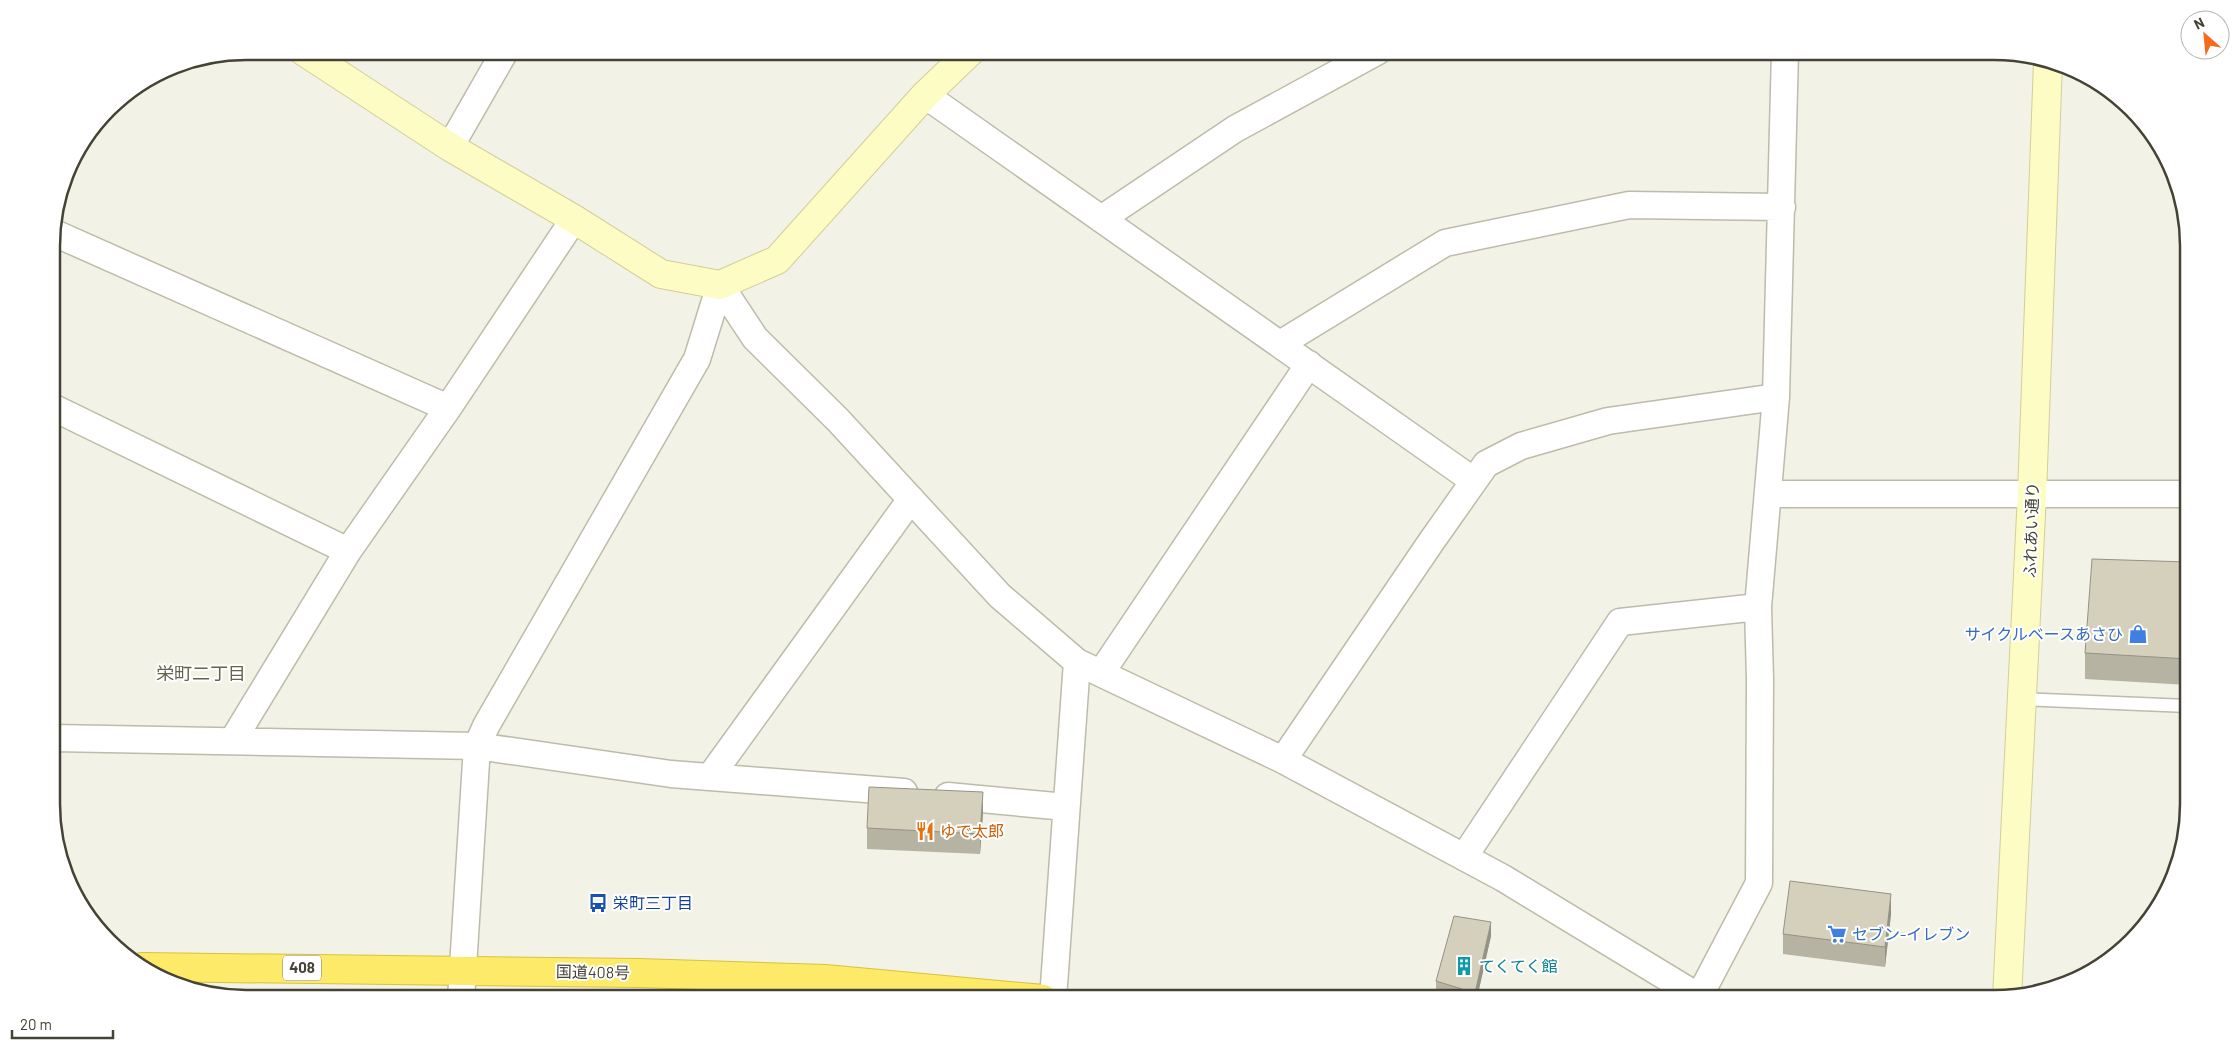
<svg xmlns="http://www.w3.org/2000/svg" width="2240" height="1050" font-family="Barlow,'Noto Sans JP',sans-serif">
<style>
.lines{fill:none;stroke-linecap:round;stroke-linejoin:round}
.lane-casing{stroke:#bebba9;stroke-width:15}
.street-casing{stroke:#bebba9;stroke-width:29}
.secondary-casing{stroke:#d2cf96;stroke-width:30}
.highway-casing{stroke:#dbc238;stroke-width:30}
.lane{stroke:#fff;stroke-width:12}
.street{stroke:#fff;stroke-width:26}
.secondary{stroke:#fefcc5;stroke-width:28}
.highway{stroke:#fcea68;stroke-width:28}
.wall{fill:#b6b3a2}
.shaded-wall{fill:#949284}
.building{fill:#d4d0bc;stroke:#949284}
.labels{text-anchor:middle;stroke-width:4;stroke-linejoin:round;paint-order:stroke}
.shield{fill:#fff;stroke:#7d7b72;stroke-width:1}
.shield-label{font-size:15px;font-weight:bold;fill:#454335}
.street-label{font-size:16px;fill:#454335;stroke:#fff}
.shop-label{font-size:16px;fill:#366cbe;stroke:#fff;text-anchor:end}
.food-label{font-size:16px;fill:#c56008;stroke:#fff;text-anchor:start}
.transit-label{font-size:16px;fill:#164399;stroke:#fff;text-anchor:start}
.culture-label{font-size:16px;fill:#0d838f;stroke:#fff;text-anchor:start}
.neighbourhood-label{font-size:18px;fill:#68634d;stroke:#fff}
.rim{fill:none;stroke:#454335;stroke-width:2.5}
</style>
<rect width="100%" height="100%" fill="#f3f2e6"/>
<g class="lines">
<g class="lane-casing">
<path id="lane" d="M2023,699L2188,706"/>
</g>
<g class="street-casing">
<path id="street" d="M925,95L1474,481
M450,147L505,51
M1101,219L1235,129L1378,51
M52,232L448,408
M720,285L755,338L838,420L1000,596L1077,662L1283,760L1503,878L1699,997L1759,883L1760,680L1758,607L1776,397L1785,51
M1280,344L1445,243L1629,205L1782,207
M52,407L348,551
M1768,494H2188
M1101,673L1309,364
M53,738L477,746L671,774L904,792
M233,740L348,551L448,408L574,219
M1283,760L1431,542L1486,464L1521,446L1608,421L1776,397
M710,777L911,499
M948,796L1066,807
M1464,857L1620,622L1758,607
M461,999L477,746L486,726L697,359L720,285
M1053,999L1077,662"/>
</g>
<g class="secondary-casing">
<path id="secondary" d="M303,51L450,147L574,219L661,274L720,285L777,260L925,95L971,51
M2007,998L2032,494L2048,62"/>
</g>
<g class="highway-casing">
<path id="highway" d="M142,967L639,973L825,979L1043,999"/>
</g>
<use href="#lane" class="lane"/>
<use href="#street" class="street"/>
<use href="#secondary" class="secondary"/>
<use href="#highway" class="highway"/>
</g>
<path class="wall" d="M2188,562V685L2085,679V653Z
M983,813L980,854L867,849V828Z
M1891,914L1885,967L1783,954V934Z
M1491,936L1477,998H1446L1436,996V981Z"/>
<path class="shaded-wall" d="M983,792V813L980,854V834Z
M1891,894V914L1885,967V947Z
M1491,922V936L1477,998H1475V993Z"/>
<path class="building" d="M2092,559L2188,562V659L2085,653Z
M869,787L983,792L980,834L867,828Z
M1790,881L1891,894L1885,947L1783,934Z
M1454,916L1491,922L1475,993L1436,981Z"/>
<defs>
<g id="shop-bare" transform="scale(1.5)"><path d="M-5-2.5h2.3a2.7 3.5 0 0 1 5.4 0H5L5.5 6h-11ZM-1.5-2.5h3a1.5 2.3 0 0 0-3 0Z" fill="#3f7fe0" stroke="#fff" stroke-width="2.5" paint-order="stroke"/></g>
<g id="restaurant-bare" transform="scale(1.5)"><path d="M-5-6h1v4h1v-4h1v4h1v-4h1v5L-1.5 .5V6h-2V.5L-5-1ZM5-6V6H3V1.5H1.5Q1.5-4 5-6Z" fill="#e8710a" stroke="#fff" stroke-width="2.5" paint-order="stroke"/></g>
<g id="bus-bare" transform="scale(1.5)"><path d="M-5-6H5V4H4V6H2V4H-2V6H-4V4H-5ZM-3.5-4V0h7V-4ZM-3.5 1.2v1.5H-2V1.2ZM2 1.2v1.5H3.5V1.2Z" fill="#1a4fb4" stroke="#fff" stroke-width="2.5" paint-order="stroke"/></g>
<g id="supermarket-bare" transform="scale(1.5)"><path d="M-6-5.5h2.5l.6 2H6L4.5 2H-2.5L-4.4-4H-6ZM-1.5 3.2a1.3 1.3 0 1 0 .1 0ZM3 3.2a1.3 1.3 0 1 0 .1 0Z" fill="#3f7fe0" stroke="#fff" stroke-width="2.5" paint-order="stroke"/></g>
<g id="building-bare" transform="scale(1.5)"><path d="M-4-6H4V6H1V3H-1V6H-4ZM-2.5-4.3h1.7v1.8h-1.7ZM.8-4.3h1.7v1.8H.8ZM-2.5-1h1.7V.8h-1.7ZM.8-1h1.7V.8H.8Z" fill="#0f9aa8" stroke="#fff" stroke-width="2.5" paint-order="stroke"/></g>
</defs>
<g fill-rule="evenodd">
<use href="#shop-bare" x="2138" y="634"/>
<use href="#restaurant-bare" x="925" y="831"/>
<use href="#bus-bare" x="598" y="903"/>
<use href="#supermarket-bare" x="1837" y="934"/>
<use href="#building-bare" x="1464" y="966"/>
</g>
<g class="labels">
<rect class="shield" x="283" y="955.5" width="38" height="25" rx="4"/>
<g class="shield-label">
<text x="302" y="973">408</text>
</g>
<g class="street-label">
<text transform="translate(2031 530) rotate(-88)" y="6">ふれあい通り</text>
<text transform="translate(593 972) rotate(1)" y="6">国道408号</text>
</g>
<g class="shop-label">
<text x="2123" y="640">サイクルベースあさひ</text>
<text x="1852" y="940" text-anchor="start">セブン-イレブン</text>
</g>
<g class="food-label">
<text x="940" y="837">ゆで太郎</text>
</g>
<g class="transit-label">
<text x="613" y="909">栄町三丁目</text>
</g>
<g class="culture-label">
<text x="1479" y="972">てくてく館</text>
</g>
<g class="neighbourhood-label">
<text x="201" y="680">栄町二丁目</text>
</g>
</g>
<path d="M0 0H2240V1050H0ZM246 60H1994A186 186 0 0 1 2180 246V804A186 186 0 0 1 1994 990H246A186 186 0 0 1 60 804V246A186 186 0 0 1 246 60Z" fill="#fff" fill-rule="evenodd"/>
<path class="rim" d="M246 60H1994A186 186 0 0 1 2180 246V804A186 186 0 0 1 1994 990H246A186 186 0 0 1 60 804V246A186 186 0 0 1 246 60Z"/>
<g transform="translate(2205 35) rotate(333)"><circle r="24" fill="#ffffff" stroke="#b5b4ae"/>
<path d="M0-4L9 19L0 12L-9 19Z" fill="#f76a19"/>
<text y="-8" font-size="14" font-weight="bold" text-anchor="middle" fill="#454335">N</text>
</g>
<path d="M12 1030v8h101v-8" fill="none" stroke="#454335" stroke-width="2.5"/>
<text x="20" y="1030" font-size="15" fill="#454335" stroke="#ffffff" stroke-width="4" paint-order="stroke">20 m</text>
</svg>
